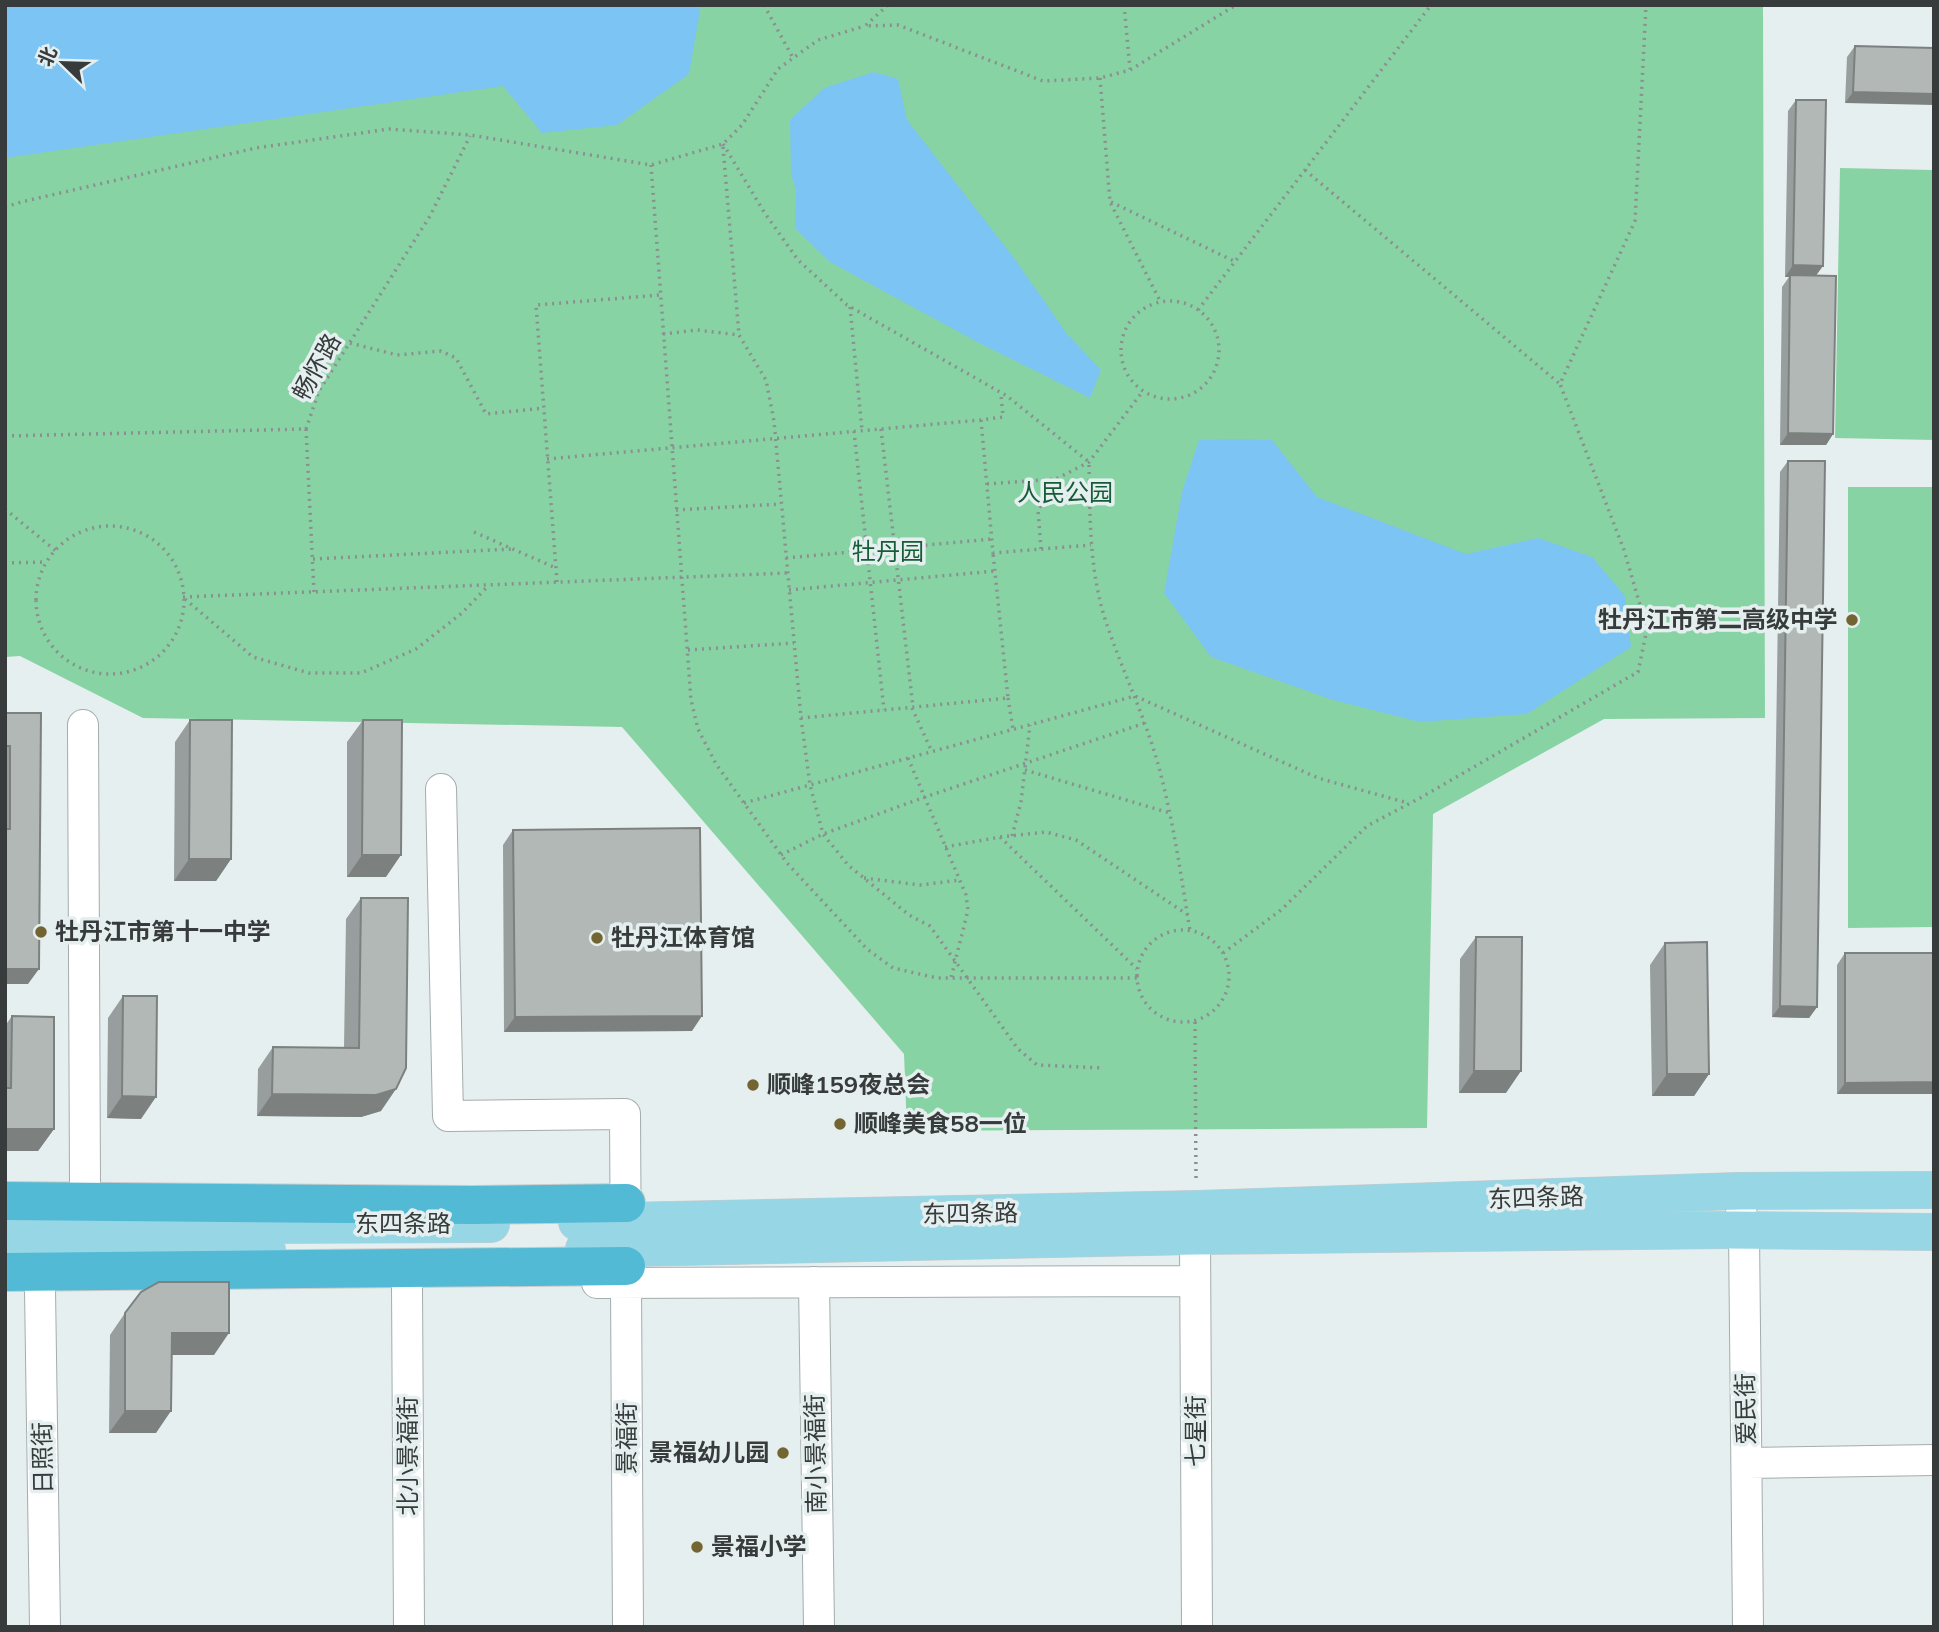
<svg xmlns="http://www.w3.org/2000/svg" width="1939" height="1632" font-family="Mulish,'Noto Sans SC',sans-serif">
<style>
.green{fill:#88d3a4}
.water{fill:#7bc4f3}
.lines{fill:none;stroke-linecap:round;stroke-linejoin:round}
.minor-casing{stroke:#a4acac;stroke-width:32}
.major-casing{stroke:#cbcccc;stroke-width:38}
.highway-casing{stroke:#cbcccc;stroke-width:40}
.path{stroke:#8a9090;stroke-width:3.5;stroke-dasharray:2 5;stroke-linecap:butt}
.minor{stroke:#fff;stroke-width:30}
.major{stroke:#97d6e5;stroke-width:37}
.highway{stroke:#52bad4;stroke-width:38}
.wall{fill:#989e9d}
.shaded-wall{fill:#7c817f}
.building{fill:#b1b8b6;stroke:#7c817f;stroke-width:2}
.poi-dot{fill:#736532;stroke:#e6efef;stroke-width:2.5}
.labels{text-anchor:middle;stroke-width:7;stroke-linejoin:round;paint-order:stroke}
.street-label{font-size:24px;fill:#373b3b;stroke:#e6efef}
.park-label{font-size:24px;fill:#155c37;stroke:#e6efef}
.poi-label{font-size:24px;font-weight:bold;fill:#373b3b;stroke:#e6efef;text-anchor:start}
</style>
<rect width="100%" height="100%" fill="#e6efef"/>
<path class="green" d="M5,5H1763L1765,718L1604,719L1433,814L1427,1128L907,1131L904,1054L622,727L143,718L20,656L5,657Z
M1840,168L1934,170V440L1835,438Z
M1848,487H1934V927L1848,928Z"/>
<path class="water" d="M5,5H701L689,74L617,125L542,133L503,86L5,158Z
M874,72L898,79L907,120L1014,258L1067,334L1101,370L1090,398L979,343L830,262L795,228L796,190L791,174L790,120L824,88Z
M1235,439L1272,440L1317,497L1466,554L1538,538L1592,557L1625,596L1631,647L1527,714L1420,722L1333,700L1211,657L1164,593L1182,492L1199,440Z"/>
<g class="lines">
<g class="minor-casing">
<path id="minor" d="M83,725L85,1184
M441,789L448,1116L625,1114L628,1627
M1741,1209L1744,1231L1748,1627
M1196,1216L1195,1236L1197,1627
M814,1282L819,1627
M597,1283L1195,1281
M407,1285L409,1627
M40,1289L45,1627
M1747,1463L1934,1460"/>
</g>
<g class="major-casing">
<path id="major" d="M577,1222L1197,1209L1738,1191L1934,1190
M5,1226L491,1224
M584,1249L1195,1236L1729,1230L1934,1232
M5,1252L267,1250"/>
</g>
<g class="highway-casing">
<path id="highway" d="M5,1201L472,1205L626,1203
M5,1272L626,1266"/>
</g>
<path class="path" d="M764,5L793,58
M888,5L865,26L898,25L1043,81L1100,78L1130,70L1236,5
M1124,5L1130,69
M1100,78L1110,202L1160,301
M723,144L764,212L798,260L847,305L1007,396L1089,462C1090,515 1089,568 1105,619C1121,668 1144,714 1158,764C1173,819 1181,875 1190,931
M723,147L739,335L766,380L774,421L801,718L1008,698L993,553
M651,165L691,700L698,729L716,764L787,863L867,949L893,968L937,978H1137
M1305,170L1560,384
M1111,202L1234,261
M5,207L21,202L256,148L389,129L470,135L651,165L723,144L742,125L778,69L818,40L865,26
M1121 350a49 49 0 1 1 98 0a49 49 0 1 1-98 0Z
M850,307L862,430
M1198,310L1431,5
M663,334L697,330L739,335
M350,343L397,355L441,351L456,358L486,414L544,408
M981,420L993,553L1091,545
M306,429L314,592
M881,429L913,707
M854,431L884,710
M5,436L306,429L319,391L430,216L470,136
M547,459L981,420L1003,417L1001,394
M987,484L1056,479L1089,462L1143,391
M5,509L56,551
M676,510L781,504
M36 600a74 74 0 1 1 148 0a74 74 0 1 1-148 0Z
M474,532L556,568
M1041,549L1038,510L1056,479
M786,558L992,539
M313,559L512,549
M5,563L46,562
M557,582L536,305L660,295
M789,590L995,571
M183,597L787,573
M185,599L253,657L309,673H361L416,649L462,613L488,586
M688,650L794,643
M1008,698L1013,729
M912,708L932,752
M801,718L810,785L823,834L848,865L909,915L930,926L1018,1049L1037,1065L1103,1068
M908,758L966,895L968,910L951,978
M1025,770L1170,813
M744,803L1135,696L1318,778L1408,803
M1012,836L1021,802L1030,725
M1000,837L1137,969
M945,847L1000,837L1046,832L1076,840L1188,915
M781,855L823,834L925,797L1145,723
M864,878L920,885L960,880
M1137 976a46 46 0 1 1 92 0a46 46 0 1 1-92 0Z
M1223,953L1281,910L1367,826L1420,798L1638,672L1647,629L1624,550L1560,384L1635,221L1646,5
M1195,1022L1196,1181"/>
<use href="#minor" class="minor"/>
<use href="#major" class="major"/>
<use href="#highway" class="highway"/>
</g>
<path class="wall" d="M1855,46L1934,48L1845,103L1847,57Z
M1796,100L1833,434L1826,445H1780L1782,287L1789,277H1785L1788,111Z
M1788,461L1817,1007L1809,1018L1772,1017L1780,472Z
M5,713H41L28,984H5Z
M190,720L231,859L216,881H174L175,742Z
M363,720L386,877H347V742Z
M513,830L692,1031L504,1032L503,845Z
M361,898L381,1111L361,1117L257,1116L258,1069L273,1047L344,1048L346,919Z
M1476,937L1506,1093H1459L1460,959Z
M1665,943L1709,1074L1694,1096H1652L1650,965Z
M1845,953H1934V1094H1837V965Z
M123,996L141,1119L107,1118L108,1018Z
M12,1016L54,1129L38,1151H5V1026Z
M125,1313L214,1355H171L156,1433H109L110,1335Z"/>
<path class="shaded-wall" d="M1853,92L1934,94V105L1845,103Z
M1793,265L1823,266L1815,277H1785Z
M1788,433L1833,434L1826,445H1780Z
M362,855H401L386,877H347Z
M189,859H231L216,881H174Z
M5,969H39L28,984H5Z
M1780,1006L1817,1007L1809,1018L1772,1017Z
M702,1016L692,1031L504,1032L515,1017Z
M1474,1071H1521L1506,1093H1459Z
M1667,1074H1709L1694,1096H1652Z
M1934,1082V1094H1837L1845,1083Z
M396,1089L381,1111L361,1117L257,1116L272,1094Z
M122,1096L156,1097L141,1119L107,1118Z
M5,1129H54L38,1151H5Z
M172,1333H229L214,1355H156Z
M125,1411H171L156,1433H109Z"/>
<path class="building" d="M1855,46L1934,48V94L1853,92Z
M1796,100H1826L1823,266L1793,265Z
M1790,275L1836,276L1833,434L1788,433Z
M1788,461H1825L1817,1007L1780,1006Z
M5,713H41L39,969H5L6,876H5V829H10V746H5Z
M190,720H232L231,859H189Z
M363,720H402L401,855H362Z
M700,828L702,1016L515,1017L513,830Z
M361,898H408L406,1068L396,1089L376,1095L272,1094L273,1047L359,1048Z
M1476,937H1522L1521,1071H1474Z
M1707,942L1709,1074H1667L1665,943Z
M1845,953H1934V1082L1845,1083Z
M123,996H157L156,1097L122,1096Z
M12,1016L54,1017V1129H5V1088H11Z
M159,1282H229V1333H172L171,1411H125V1313L141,1292Z"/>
<g class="poi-dot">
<circle cx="1852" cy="620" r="7"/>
<circle cx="41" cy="932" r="7"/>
<circle cx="597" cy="938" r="7"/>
<circle cx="753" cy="1085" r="7"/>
<circle cx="840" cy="1124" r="7"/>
<circle cx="783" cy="1453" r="7"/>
<circle cx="697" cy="1547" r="7"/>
</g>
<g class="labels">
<g class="street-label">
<text transform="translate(317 367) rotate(-61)" y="8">畅怀路</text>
<text transform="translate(1536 1198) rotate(-2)" y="8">东四条路</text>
<text transform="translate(970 1214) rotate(-1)" y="8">东四条路</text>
<text x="403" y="1232">东四条路</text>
<text transform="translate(1746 1409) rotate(-91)" y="8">爱民街</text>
<text transform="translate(1196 1431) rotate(-90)" y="8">七星街</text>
<text transform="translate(627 1438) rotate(-90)" y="8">景福街</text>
<text transform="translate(816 1454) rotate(-91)" y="8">南小景福街</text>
<text transform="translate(408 1456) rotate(-90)" y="8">北小景福街</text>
<text transform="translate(43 1458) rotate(-91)" y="8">日照街</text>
</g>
<g class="park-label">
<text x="1065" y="501">人民公园</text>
<text x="888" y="560">牡丹园</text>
</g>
<g class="poi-label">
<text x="1838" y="628" text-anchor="end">牡丹江市第二高级中学</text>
<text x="55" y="940">牡丹江市第十一中学</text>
<text x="611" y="946">牡丹江体育馆</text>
<text x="767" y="1093">顺峰159夜总会</text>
<text x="854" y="1132">顺峰美食58一位</text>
<text x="769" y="1461" text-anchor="end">景福幼儿园</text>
<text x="711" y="1555">景福小学</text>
</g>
</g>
<rect width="1939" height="1632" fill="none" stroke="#373b3b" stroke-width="14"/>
<g transform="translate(63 63) rotate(293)" stroke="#e6efef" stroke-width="5" paint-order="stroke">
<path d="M0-5L12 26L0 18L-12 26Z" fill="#373b3b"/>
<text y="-10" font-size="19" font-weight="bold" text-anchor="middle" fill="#373b3b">北</text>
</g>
</svg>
